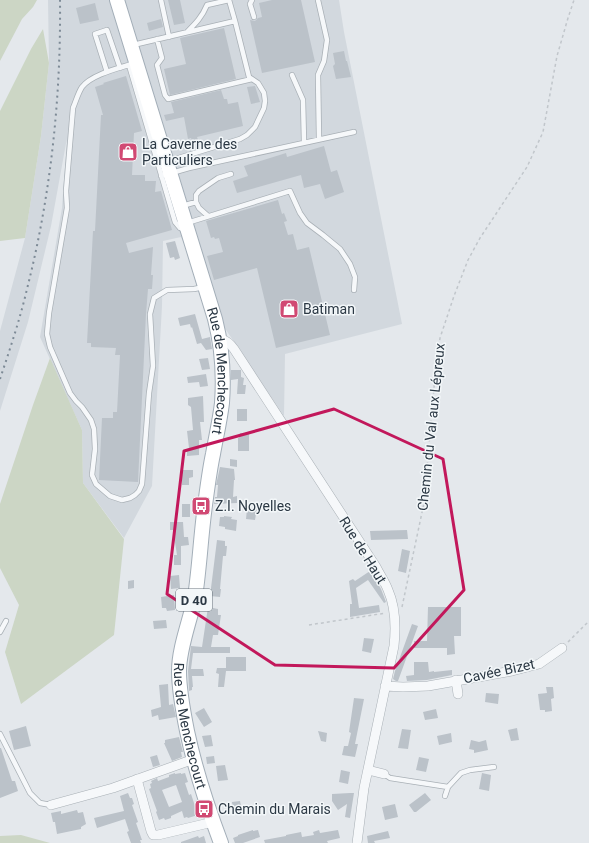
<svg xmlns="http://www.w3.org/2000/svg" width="589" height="843" font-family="Roboto,sans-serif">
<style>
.built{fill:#d2d8de}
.green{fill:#ccd6c5}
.building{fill:#bbc2c9;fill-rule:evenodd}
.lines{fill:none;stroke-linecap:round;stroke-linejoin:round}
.service-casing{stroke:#a9b0b6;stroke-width:6}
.minor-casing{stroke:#a9b0b6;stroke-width:10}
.primary-casing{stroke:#a3aeb8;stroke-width:16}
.path{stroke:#c1c6cb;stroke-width:1.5;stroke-dasharray:3 3;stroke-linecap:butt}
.service{stroke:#f6f8fa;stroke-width:4.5}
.minor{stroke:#f6f8fa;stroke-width:9}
.primary{stroke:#fff;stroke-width:14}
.rail{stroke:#7d8a96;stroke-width:2;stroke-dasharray:2 4;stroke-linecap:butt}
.marked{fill:none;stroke:#c2185b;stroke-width:3;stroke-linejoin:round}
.labels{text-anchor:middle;stroke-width:3;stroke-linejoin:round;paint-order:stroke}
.shield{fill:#f3f7f9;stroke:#67717a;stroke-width:1}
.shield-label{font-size:13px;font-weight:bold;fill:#2b3844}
.poi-label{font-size:14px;fill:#2b3844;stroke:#f3f7f9;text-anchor:start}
.street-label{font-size:14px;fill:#2b3844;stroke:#f3f7f9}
</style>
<rect width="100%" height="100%" fill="#e4e8ec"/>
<path class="built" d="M48,0H339L344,32L402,324L285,354L284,416L222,324L181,237L163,241L162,306L152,486L124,538L83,483L82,430L40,337L62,208L67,138L51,226L28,322L0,411V331L25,238L41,136L49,63Z"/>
<path class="green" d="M0,0H37L33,7L22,19L0,61Z
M43,29L49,63L41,136L25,238L0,241V111L31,49Z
M50,358L82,430L83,483L124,539L114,635L21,704L5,652L19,605L0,568V504L33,405Z
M21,835L50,843H0V836Z"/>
<path class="building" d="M168,0H180L185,23L174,25Z
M272,0H301L315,62L262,73L250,20L255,21L258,18L262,17L259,3Z
M95,3L99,20L80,24L76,8Z
M161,19L163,27L149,31L147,23Z
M224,28L236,79L170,95L164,69L186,64L180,38Z
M344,51L346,61H347L351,77L336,79L333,66L335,64L333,53Z
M126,76L142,131L134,133L132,175H145V181H156L155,192L161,191L172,230L126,243L129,253L153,247L151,275H153L152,289H148L146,314L138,482L99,480L102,418H113V412H117L120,355H115L116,348L91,347V343H87L93,231H95L101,115H103L95,87L104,84L103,83Z
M255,86L260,102L251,104L247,87Z
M221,90L224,99H227L228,104L238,102L243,126L197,137L198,140L192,141L191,138L188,139L184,117L166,121L164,115L174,113L171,102Z
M324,146L331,172L337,170L344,192L325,199L320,184L304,188L301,175L237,193L233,181L248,176L244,166L286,153L287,157Z
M278,200L282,214L284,213L287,221L284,222L288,235L293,234L297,250L309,247L330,335L276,348L257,268L214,280L207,256L223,252L219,238L215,239L214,237L211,238L206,221Z
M175,241L180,258L175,260L174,257L170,258L166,243Z
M195,314L202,339L210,337L212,349L206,350L201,343L197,344L192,327L191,328L190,324L180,326L178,318Z
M208,358L210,369L202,370L199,359Z
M231,370H241V377L244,378L243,385H246L245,394H237L238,379L231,380Z
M206,374L208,386L200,387L199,382L188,383L187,377Z
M203,396L204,422H200L202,440H199V455L187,456V449L189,448L187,431L193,430L191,407L188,405V398Z
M237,409H247V421H237Z
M240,433H249V451H238V438H239Z
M230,459L237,460V467L230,466Z
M220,467L234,469L235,480H234L233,497L237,496V503L214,504L215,497H217L218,485H216Z
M182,470H193V477L189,478V485H182Z
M182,504H190V517H182Z
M257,508L255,520L246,519L247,509Z
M224,516L232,517L231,519L237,520L236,531L225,529V527L219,526L220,517H224Z
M170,522H183L184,537H188L189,545L181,546V565H174V555H177L173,530H170Z
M407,530L408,539L371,540L370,531Z
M217,540L225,541V546H227L226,556H223L220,589H221L220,597L210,596Z
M402,549L410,551L406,573L398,571Z
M370,571L381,589L386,602L384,603L368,580L356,588L359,608L379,605L380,612L350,617V604H352L349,581L353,579L355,581Z
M179,575L180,588L171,589L170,576Z
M134,580V588L128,589V581Z
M174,595L175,610L167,611L166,608H162L161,597Z
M208,607L218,609V615H221L218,635H213L211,647H230V653H193L191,669H203L204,676H192L193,687H192V690L189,691L188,671L191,646L202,647Z
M428,607H461V636H454L455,654L447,655V648H414V641H427Z
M166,620L167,628L154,629L153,621Z
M412,624L418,626L398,681H396L393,679L395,671Z
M364,638L374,639L371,653L362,651Z
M226,657H246V671H226L224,687H218L219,674L216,673L217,668H226Z
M414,662H428L429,672L434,671V672L452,670V675L427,680L407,681L406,676L414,675Z
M168,684L169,705L173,704L176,717L159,720L158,715L152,717L151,710L161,707L159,685Z
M546,687H553L554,698L551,699L552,711L545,712V710H540L538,694L547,693Z
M486,693L499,694L498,704L485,702Z
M354,698L364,699L355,744H358L355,757L342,755L344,746H348L351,733L349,732Z
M204,708L212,722L204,727L195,713Z
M436,709L438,718L425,720L423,712Z
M26,726L31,746L14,750L9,731Z
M517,728L519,740L511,741L508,730Z
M402,729L411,730L408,749L398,748Z
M318,731L327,733L326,742L321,741Z
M451,733L452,742L439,745L437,736Z
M211,735L213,746L205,747L202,736Z
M179,737L183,752H181L182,757L172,761L164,743H165V740Z
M471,740L479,742L486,740L488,750L474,753V750L469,749Z
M0,748H1L12,781H15L18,791L0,798Z
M157,755L160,765L153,767L150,757Z
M214,756L215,763L207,764L206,757Z
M419,757L429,759L426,772L416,770Z
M225,765L228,780L218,781L216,766Z
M341,770L350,772L348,784L339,782Z
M175,773V774L181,773V774L185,773L188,782L185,783L189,795L191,794L198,815L188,818L187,817L184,818L182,811L171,816V818L165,820L164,818L159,820L156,812L157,811L149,789L151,788L150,784L152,783L151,781L157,778L158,781L169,777V775ZM176,785L182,802L169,807L162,790Z
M482,773L491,775L489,791L479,789Z
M128,793L130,798H132L134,804L132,805L138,822L136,823L142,840H140L141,843H131L127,832L129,831L125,819L97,828L94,818L124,811L120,796Z
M350,793H354L350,818L345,817L347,804L338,810L332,801V794Z
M425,793L431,800L416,812H414L409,805Z
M240,801L242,811L233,812L232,802Z
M395,804L398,817L385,820L382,807Z
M77,810L78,813L83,812L86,824L81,827V829L57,834L55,822H53L51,813L61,811V814Z
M253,830V831L258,830L260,837L243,843H235L233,838L238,836V835Z
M319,830L320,833L338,830L340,838L327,841L328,843H265L264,840L286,836V835L301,832L302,837L314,835L313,832Z
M388,831L390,838L374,841L375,843H368L367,836Z
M198,836L199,838L204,836L206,843H181V842Z"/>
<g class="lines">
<g class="service-casing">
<path id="service" d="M161,0L169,37
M252,0L250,4L254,17
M318,0L327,40L324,61L318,75L319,139
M187,32C196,23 202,17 207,5L229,0L235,21
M157,39L162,58L157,65L165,95L168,99L252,79
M133,45L235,21L249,77L258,83L264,93L265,101L264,108L255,127L247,135L240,139L169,161
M135,63C120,68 92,74 82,87C78,93 76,101 73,108L66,191L67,208L49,313L47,334L50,347L70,393L76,401L82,407L91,420L94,429L95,449L92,475L96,484L110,496L122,500L130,498L135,495L139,491L142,484L149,393L153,366L150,314L154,298L167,290L194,289L204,287
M129,65L175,222L180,228L185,230
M107,72L95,34L107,30L120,68
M292,75L303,100L304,142
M161,176L189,168L354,132
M196,202V195L199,191L218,178L231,174
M182,206L196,202L199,208L208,216
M187,223L290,191L300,213L307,223L323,235L340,249L350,264L355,277L354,290
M0,632L6,621
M0,734L30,793L40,803L51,805
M384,774L390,778L448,787
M445,796L448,787L461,773L470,770L494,767"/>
</g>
<g class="minor-casing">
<path id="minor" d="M219,338C226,340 230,343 234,349L376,567C380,575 385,582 388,590C396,608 396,627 394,646L364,788L357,843
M456,680L458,694
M385,686L403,687L428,686L512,671L539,664L562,648
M368,770L384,774
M137,779L151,831L153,835H158L213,822
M51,805L113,788L194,759"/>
</g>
<g class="primary-casing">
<g id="primary">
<path id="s1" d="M117,0L215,319C222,346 224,375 222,403C220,420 216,437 213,454C210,468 208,483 206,498C201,531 200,564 195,597C190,621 179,648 179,671C179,691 183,711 187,731C195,769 207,806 221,843"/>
</g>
</g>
<path class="path" d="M402,607L424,503L436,365L440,338L454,296L468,260L480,238L527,167L543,132L557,56L568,18L574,0
M309,625L386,613
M568,642L589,621"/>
<use href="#service" class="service"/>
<use href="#minor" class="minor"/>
<use href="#primary" class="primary"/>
<path class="rail" d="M0,379C10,349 20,319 27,289C51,194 61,97 60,0"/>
</g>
<path class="marked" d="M334,409L443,459L464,590L394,668L275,665L167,594L184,451Z"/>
<defs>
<g id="shop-square" transform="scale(1)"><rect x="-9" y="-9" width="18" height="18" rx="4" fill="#d14973" stroke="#f3f7f9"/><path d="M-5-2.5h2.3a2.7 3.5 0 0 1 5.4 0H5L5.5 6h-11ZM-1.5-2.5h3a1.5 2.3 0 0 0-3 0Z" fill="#fff"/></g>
<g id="bus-square" transform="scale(1)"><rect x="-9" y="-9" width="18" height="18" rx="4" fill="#d14973" stroke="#f3f7f9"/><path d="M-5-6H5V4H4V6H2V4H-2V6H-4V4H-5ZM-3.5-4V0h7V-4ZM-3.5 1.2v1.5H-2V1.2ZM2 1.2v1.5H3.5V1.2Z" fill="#fff"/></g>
</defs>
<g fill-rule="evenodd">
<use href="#shop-square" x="128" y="152"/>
<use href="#shop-square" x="289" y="309"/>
<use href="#bus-square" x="201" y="506"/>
<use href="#bus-square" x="204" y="809"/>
</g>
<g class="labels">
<rect class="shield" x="176" y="589" width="36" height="22" rx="3"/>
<g class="shield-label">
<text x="194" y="605">D 40</text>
</g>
<g class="poi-label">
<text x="142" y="149">La Caverne des<tspan x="142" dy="16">Particuliers</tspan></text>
<text x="303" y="314">Batiman</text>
<text x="215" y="511">Z.I. Noyelles</text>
<text x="218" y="814">Chemin du Marais</text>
</g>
<g class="street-label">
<text dy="5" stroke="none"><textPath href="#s1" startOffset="386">Rue de Menchecourt</textPath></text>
<text transform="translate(431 427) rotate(-84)" y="5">Chemin du Val aux Lépreux</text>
<text transform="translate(363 550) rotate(58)" y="5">Rue de Haut</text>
<text transform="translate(499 671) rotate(-12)" y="5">Cavée Bizet</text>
<text dy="5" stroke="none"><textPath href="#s1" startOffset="746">Rue de Menchecourt</textPath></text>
</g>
</g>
</svg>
